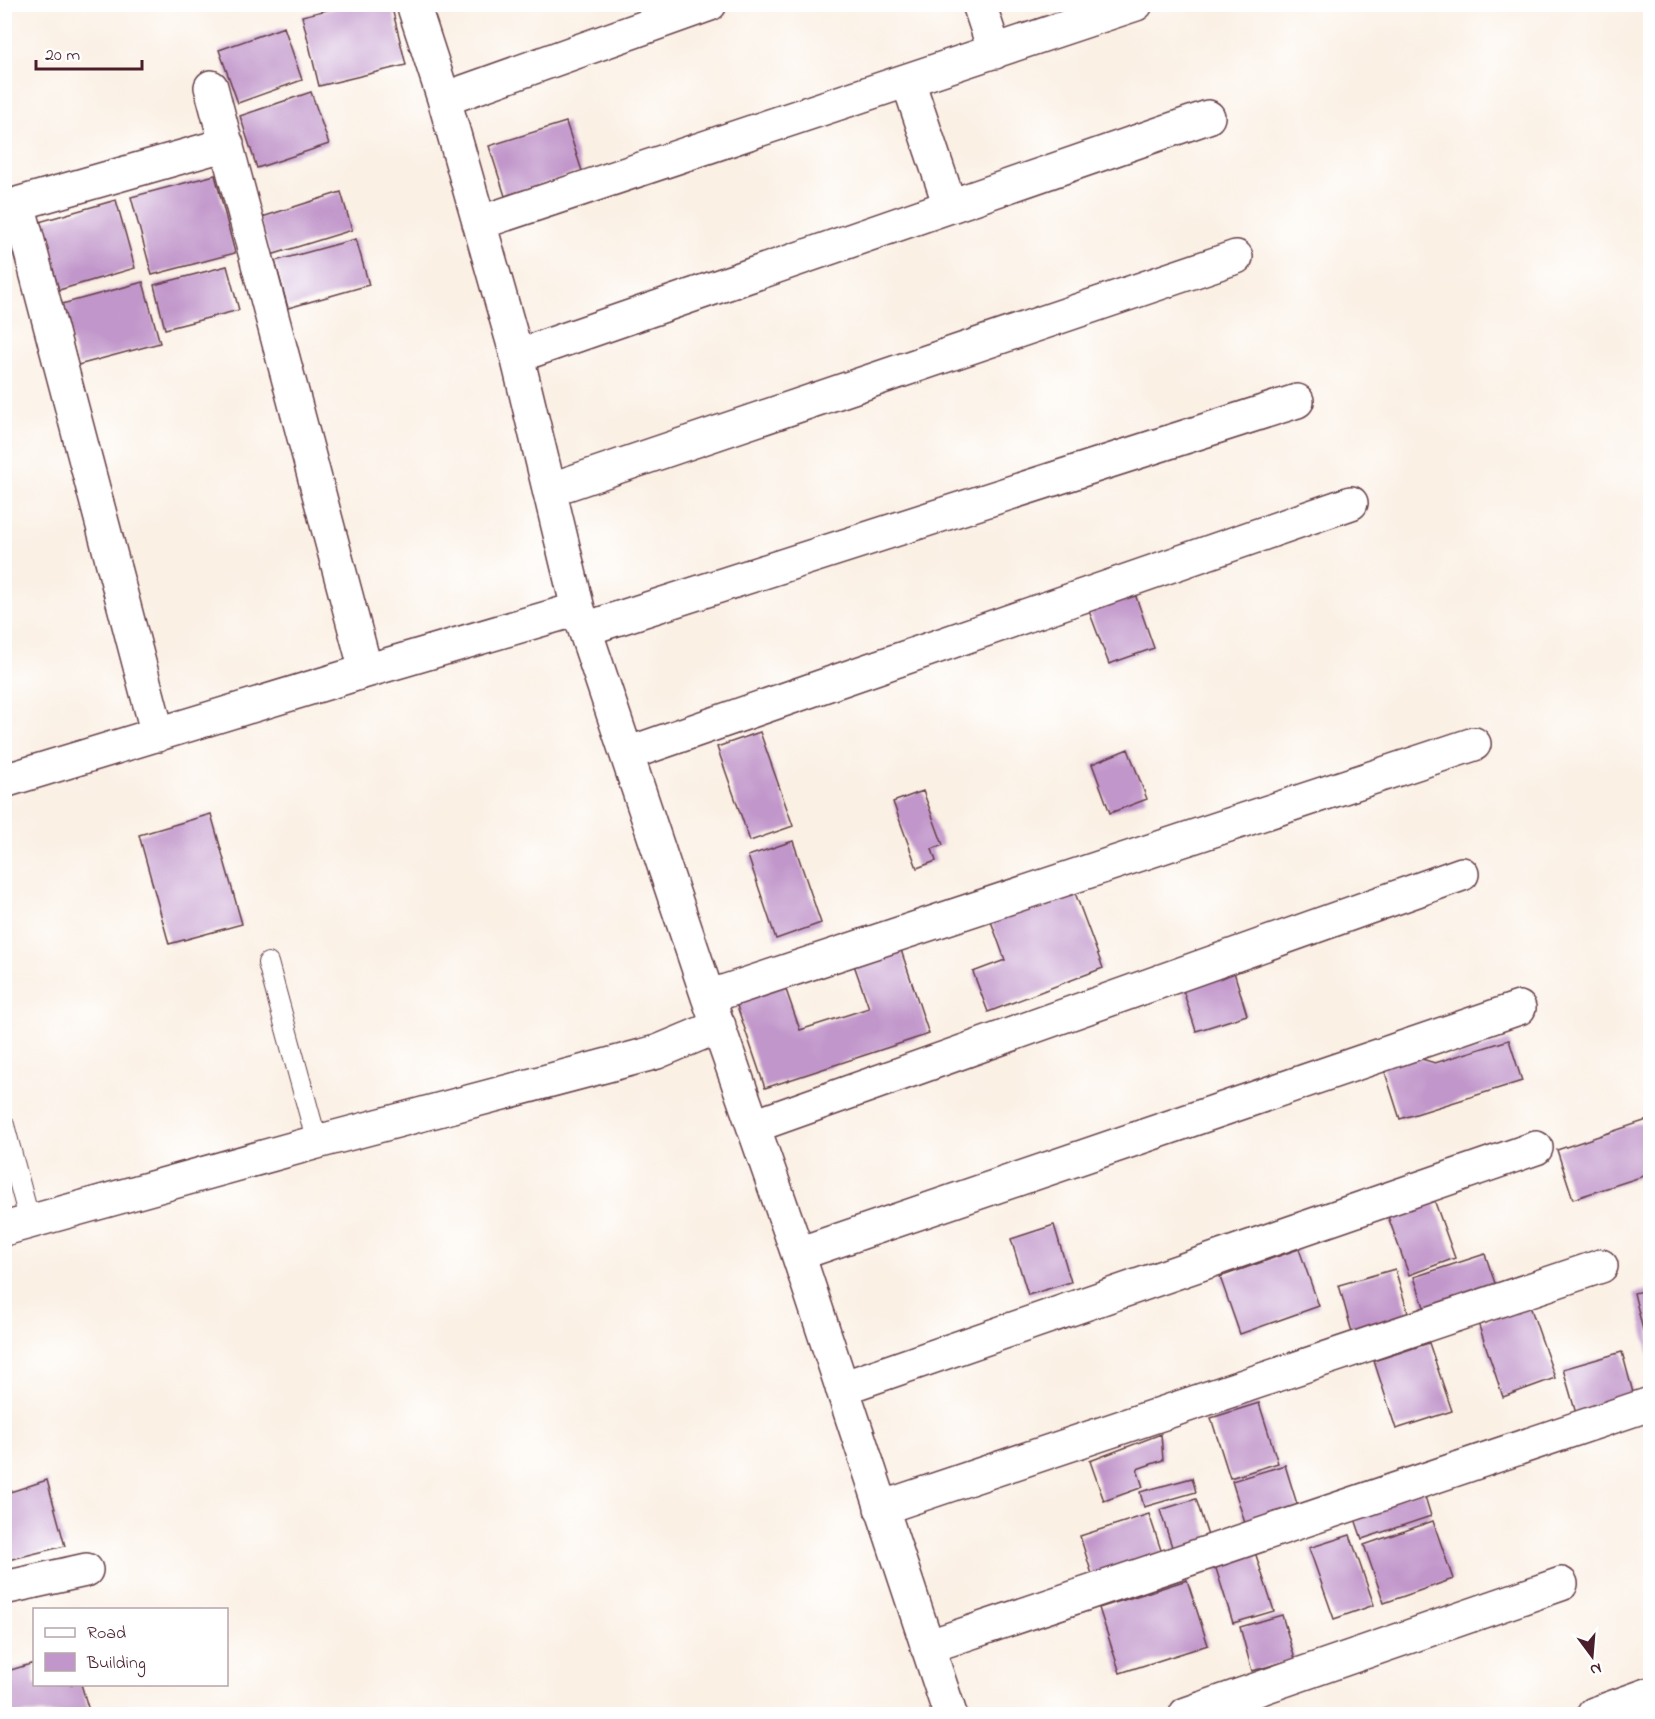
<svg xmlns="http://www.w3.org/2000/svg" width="1655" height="1719" font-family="'Indie Flower',sans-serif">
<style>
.building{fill:#c196ca}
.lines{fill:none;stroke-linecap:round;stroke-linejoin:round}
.lane-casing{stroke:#653e47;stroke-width:22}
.street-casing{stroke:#653e47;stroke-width:36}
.lane{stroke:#fff;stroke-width:20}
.street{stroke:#fff;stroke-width:33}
</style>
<rect width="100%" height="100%" fill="#fff"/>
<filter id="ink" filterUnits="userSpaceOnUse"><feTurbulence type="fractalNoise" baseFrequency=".0167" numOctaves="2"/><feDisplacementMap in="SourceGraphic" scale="12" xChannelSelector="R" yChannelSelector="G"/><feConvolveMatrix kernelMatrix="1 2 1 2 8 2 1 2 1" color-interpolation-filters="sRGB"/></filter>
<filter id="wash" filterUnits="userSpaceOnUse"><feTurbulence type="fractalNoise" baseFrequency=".008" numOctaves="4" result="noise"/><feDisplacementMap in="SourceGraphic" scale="24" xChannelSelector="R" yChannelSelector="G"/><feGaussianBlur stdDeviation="1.35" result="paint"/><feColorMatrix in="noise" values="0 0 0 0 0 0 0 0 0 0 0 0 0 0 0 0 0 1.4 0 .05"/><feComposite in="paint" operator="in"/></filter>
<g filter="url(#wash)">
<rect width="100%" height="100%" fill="#fbf0e4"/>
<g id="blocks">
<path class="building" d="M352,4H391L406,65L319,86L302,16Z
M284,27L302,80L238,103L219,50Z
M311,92L329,144L257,168L240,116Z
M566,122L582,171L505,196L489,146Z
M215,175L235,253L152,275L131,197Z
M341,192L352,230L271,255L259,218Z
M116,200L135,268L59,290L39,222Z
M356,239L369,285L288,308L275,261Z
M227,266L239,310L165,329L154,285Z
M143,282L160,343L78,365L62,304Z
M1135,594L1154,648L1109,664L1089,611Z
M760,732L793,826L750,841L717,747Z
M1128,749L1147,799L1110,813L1092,764Z
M923,791L943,845L932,849L936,861L917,868L893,802Z
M211,814L242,924L169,944L139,835Z
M793,841L821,923L776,939L748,856Z
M1071,882L1103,968L988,1012L973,972L1005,960L988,913Z
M900,947L929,1034L765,1088L735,1000L784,984L800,1030L869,1008L853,962Z
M1234,972L1247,1015L1196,1031L1182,987Z
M1509,1040L1522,1081L1400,1119L1383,1066L1415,1057L1435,1063Z
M1650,1119V1174L1573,1199L1557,1150Z
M1432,1194L1455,1258L1409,1275L1386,1211Z
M1054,1225L1071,1282L1028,1295L1011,1239Z
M1299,1249L1319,1306L1240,1334L1220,1277Z
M1485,1254L1498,1292L1427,1316L1414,1277Z
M1395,1269L1409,1316L1352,1332L1339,1285Z
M1650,1289V1359L1634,1293Z
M1530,1306L1555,1378L1503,1397L1478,1323Z
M1429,1343L1452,1411L1396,1429L1374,1361Z
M1622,1352L1635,1400L1577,1417L1563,1369Z
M1259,1403L1278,1463L1230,1478L1211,1418Z
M1161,1434L1163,1460L1137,1469L1143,1487L1104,1501L1090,1461Z
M1285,1465L1301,1517L1248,1533L1232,1481Z
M1192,1478L1196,1492L1144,1507L1140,1492Z
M47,1480L65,1546L4,1561V1494Z
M1423,1490L1431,1516L1362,1539L1353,1513Z
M1196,1499L1210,1542L1174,1553L1160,1510Z
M1149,1514L1165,1562L1095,1584L1080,1536Z
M1433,1521L1453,1579L1384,1603L1364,1545Z
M1350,1535L1374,1605L1334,1619L1309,1548Z
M1254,1549L1274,1611L1233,1623L1214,1562Z
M1187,1580L1208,1645L1120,1673L1099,1608Z
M1282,1615L1295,1659L1252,1671L1240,1627Z
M34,1663V1684H81L90,1714H4V1672Z"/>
</g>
</g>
<g filter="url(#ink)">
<use href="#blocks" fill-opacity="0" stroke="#653e47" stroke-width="1.5"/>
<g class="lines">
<g class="lane-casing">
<path id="lane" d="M268,963L317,1142
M4,1125L30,1222"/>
</g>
<g class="street-casing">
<path id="street" d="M413,4L444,99L517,356L578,609L708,997L798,1254L950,1714
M979,4L995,52
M908,81L950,206
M211,87L366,671
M444,99L710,4
M479,223L1136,4
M517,356L1208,117
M549,490L1236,257
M585,629L1297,401
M158,735L20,211V203L227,144
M627,754L1351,503
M4,781L366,671L578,609
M708,997L1474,744
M754,1126L1462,874
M4,1229L317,1142L657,1052L719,1026
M798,1254L1519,1008
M842,1388L1536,1148
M881,1508L1601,1266
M4,1588L86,1570
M927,1647L1650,1404
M1186,1714L1561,1584
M1594,1714L1650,1694"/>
</g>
<use href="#lane" class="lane"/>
<use href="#street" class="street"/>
</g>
</g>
<rect width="1655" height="1719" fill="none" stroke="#fff" stroke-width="24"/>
<rect x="33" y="1608" width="195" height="78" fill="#ffffff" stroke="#b7a5aa" stroke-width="1.5"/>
<rect x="45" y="1628" width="30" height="9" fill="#ffffff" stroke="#b7a5aa" stroke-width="1.5"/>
<text x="87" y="1638" font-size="18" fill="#4a1f2b">Road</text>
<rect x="45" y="1653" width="30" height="18" fill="#c196ca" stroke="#b7a5aa" stroke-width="1.5"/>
<text x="87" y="1668" font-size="18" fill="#4a1f2b">Building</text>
<g transform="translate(1592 1656) rotate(164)" stroke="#ffffff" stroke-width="4.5" paint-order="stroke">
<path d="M0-4.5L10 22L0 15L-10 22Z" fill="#4a1f2b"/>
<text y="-9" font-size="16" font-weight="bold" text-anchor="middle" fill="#4a1f2b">N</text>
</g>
<path d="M36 60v9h106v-9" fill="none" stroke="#4a1f2b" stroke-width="3"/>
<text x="45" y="60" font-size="18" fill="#4a1f2b" stroke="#ffffff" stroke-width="4.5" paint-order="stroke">20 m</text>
</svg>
